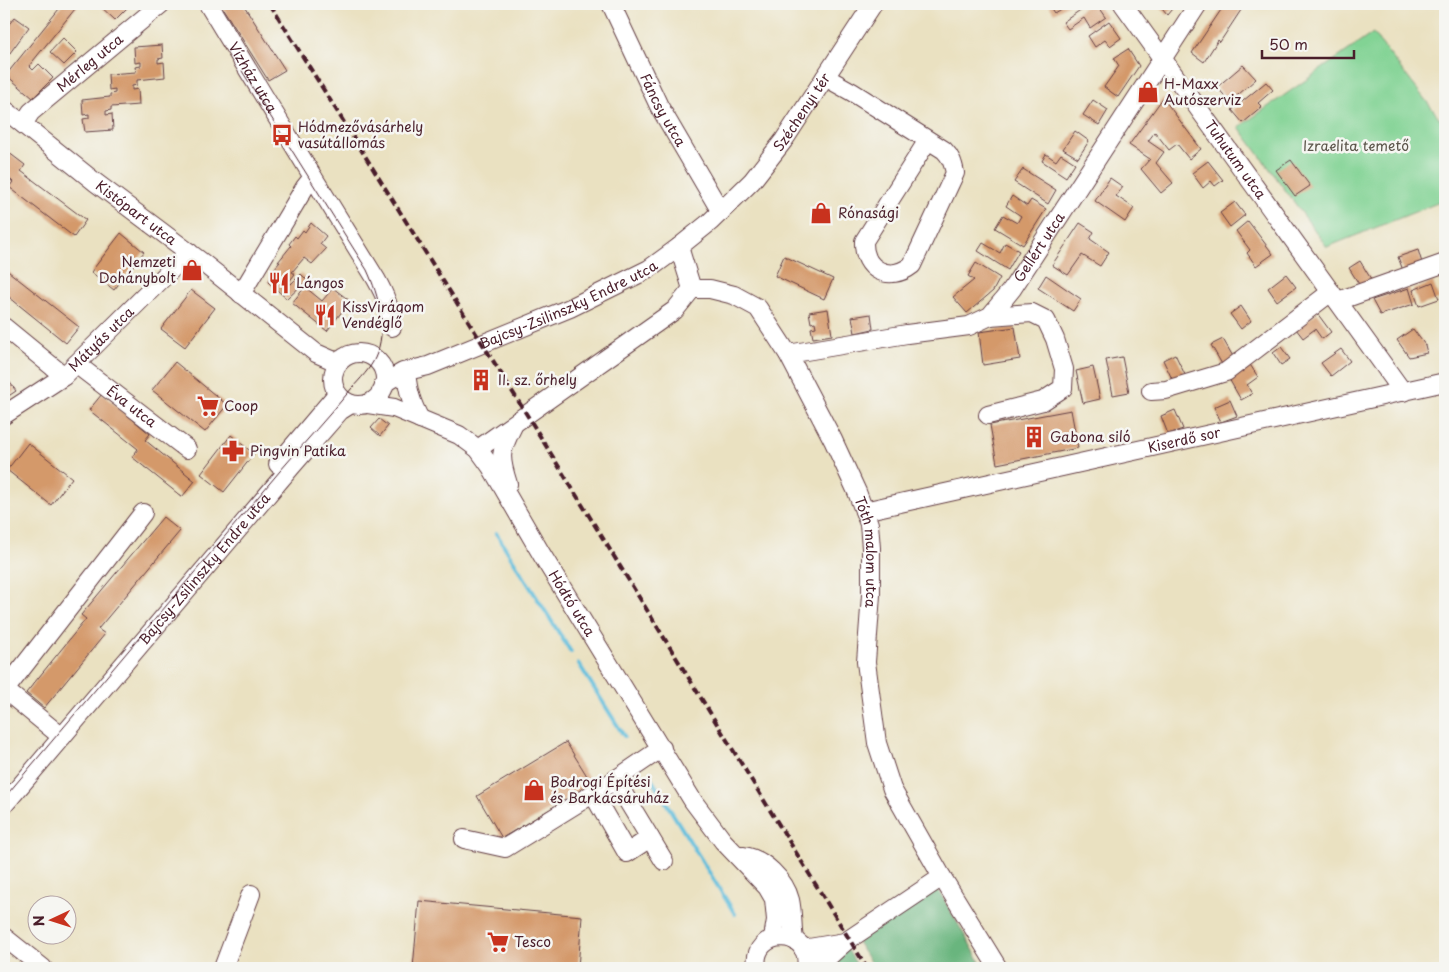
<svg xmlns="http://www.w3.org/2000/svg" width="1449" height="972" font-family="'Playpen Sans',sans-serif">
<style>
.green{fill:#82d394;stroke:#667960}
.forest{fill:#69b57e;stroke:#5a6a54}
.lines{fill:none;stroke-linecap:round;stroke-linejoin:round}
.stream{stroke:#5dbddc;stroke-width:4}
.building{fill:#d4996b}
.minor-casing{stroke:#623c42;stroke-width:20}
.minor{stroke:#fff;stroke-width:18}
.tram{stroke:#4a1f2b;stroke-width:1}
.rail{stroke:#4a1f2b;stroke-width:4;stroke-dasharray:8 4;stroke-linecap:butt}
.labels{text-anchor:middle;stroke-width:5;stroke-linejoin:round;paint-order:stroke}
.street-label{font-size:14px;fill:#4a1f2b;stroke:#f6f6f2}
.poi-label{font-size:14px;fill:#4a1f2b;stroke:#f6f6f2;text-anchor:start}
.park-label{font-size:14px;fill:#5b554a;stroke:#f6f6f2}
</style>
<rect width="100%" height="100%" fill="#f6f6f2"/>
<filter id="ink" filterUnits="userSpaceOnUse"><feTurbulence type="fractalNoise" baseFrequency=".02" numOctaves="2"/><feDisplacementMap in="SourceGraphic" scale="10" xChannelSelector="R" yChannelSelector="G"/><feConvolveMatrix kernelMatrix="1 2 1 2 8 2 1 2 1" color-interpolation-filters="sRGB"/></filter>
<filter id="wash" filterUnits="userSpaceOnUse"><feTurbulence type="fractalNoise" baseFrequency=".0096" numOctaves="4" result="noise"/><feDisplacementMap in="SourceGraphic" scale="20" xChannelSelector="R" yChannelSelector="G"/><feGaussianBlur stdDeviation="1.12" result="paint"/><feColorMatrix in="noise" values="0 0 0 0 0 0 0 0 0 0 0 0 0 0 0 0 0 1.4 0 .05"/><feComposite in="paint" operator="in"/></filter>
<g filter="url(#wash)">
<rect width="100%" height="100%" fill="#eae1c1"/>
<path class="green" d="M1373,33L1445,125V200L1327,247L1239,127Z"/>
<path class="forest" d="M937,888L984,968H874L857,942Z
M847,949L859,968H828Z"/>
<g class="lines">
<path class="stream" d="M496,533L571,652
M579,664L624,736
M650,777L735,914"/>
</g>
<g id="blocks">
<path class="building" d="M63,4H79L29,66L33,70L39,64L53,78L33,98L6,75Z
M98,4H131L115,20Z
M220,4H243L285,70L268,80Z
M1048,4H1069L1054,13Z
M1089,4H1097L1106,17L1090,28L1084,18L1068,29L1063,22Z
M1158,4H1176L1167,15Z
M1225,4H1245L1220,42L1218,40L1204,62L1192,53Z
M15,17L29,27L4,61V30Z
M1109,21L1121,38L1110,46L1105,40L1095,47L1088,36Z
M63,38L77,52L64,65L50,52Z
M162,45L163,58L158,59V63L164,62L165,77L137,80V85L132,86V90L138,89L139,105L111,107V110L106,111V115L112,114L113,130L85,132L83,119L89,118V114L83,115L82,100L110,97V94L115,93V89L109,90L108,74L136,72L135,67L141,66V62L135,63L134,47Z
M1128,49L1139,66L1118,97L1104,87L1119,66L1114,58Z
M1243,65L1256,79L1230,102L1217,87Z
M1266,82L1273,90L1258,103L1262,107L1243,123L1232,110Z
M1163,98L1201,149L1189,159L1177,144L1169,150L1155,132L1148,141L1164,152L1156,163L1173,183L1161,193L1141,169L1150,159L1129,145Z
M1093,100L1108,110L1099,125L1083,115Z
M1075,131L1089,141L1078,158L1063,149Z
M4,149L25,165L21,171L86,220L74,237L9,187L13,182L4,174Z
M1046,154L1056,161L1061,154L1075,163L1066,177L1042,161Z
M1291,160L1310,186L1295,196L1276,170Z
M1208,161L1223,180L1215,186L1211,181L1203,188L1192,173Z
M1023,169L1056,190L1048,204L1014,182Z
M1110,178L1123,187L1116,196L1134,208L1125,222L1095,201Z
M1012,196L1027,206L1031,200L1046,209L1023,245L995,228L1003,215L1017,223L1021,216L1006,206Z
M1235,202L1245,215L1230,227L1220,213Z
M1248,221L1273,254L1256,266L1247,253L1250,250L1236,231Z
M311,223L326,236L320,244L326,249L312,264L304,258L292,272L295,274L288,283L291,284L301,274L307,280L287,299L268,282L275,272L273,270L280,262H278L291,246L289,244L295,236L297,238L303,230L305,232Z
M1080,223L1094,232L1090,239L1109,252L1100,266L1082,255L1068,275L1052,265Z
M121,233L144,252L114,290L91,272Z
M983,243L1000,253L1005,243L1019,251L1008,270L978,251Z
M1418,250L1423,266L1404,273L1398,257Z
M784,256L833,279L824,299L775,276Z
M1360,261L1374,284L1362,289L1349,268Z
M976,263L1000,278L993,291L967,313L953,297L974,280L968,276Z
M4,268L79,327L66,343L4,293Z
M1286,274L1296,287L1277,301L1268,288Z
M1046,275L1081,299L1073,311L1038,288Z
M1433,282L1439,299L1419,306L1413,290Z
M305,287L322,301L333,288L350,301L327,331L292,303Z
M1409,288L1414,304L1380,315L1372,300Z
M191,290L215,308L185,347L161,329Z
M1241,306L1251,321L1241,329L1230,314Z
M828,309L832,335L813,338L811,328L816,327L815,322L811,323L809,312Z
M1317,313L1331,332L1322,339L1315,329L1303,338L1296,329Z
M871,314L873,329L855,333L852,317Z
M1015,327L1020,359L983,365L979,332Z
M1413,329L1425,345L1427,353L1409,357L1397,340Z
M1223,339L1235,360L1223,366L1211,345Z
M1281,347L1290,359L1281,365L1273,353Z
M1341,349L1350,361L1331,376L1321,363Z
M1175,354L1187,379L1175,385L1163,360Z
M1122,357L1129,392L1113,395L1106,360Z
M175,362L227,405L205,432L152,390Z
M1249,363L1258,377L1247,385L1252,394L1241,400L1228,377Z
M1093,367L1100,399L1083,403L1076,371Z
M482,373L488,384L481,388L475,376Z
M6,377L16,391L4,399V378Z
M102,394L150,434L145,440L195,481L182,497L132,457L138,449L89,410Z
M1230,400L1237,416L1221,422L1214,407Z
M1071,410L1078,448L997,464L990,425Z
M1175,410L1183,429L1168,434L1161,416Z
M379,419L388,426L380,436L371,428Z
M231,435L254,454L224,492L201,474Z
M28,443L72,478L51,505L7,470Z
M163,517L180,531L98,629L105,634L44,708L26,693L86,619L81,615Z
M566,742L592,784L502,838L477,796Z
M419,901L582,916L578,968H413Z"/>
</g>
</g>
<g filter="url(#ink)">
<use href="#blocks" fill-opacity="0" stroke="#623c42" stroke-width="1"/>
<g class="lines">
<g class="minor-casing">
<g id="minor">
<path id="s1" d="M208,4L313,177L376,279C385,295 391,309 392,327"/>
<path id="s2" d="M611,4L659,106L721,212"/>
<path id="s3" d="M1123,4L1403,392"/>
<path d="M825,77L852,92L944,150C951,157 953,163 955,173L912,265C889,283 863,270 864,241L928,140"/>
<path id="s4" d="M4,109L95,182L203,263L316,353L332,360L340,361"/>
<path id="s5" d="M23,124L31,112L161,4"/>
<path d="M679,247L692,289"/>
<path id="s6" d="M692,289H710L734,295L758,308L788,354L833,440L857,492L869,524L871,548V595L866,662L877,743L892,789L942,877L998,968"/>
<path d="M241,294L305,187L313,177"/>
<path d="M1338,301L1445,263"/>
<path d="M4,327L64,376"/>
<circle cx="359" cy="379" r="26"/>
<path id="s7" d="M788,354L907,334L969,326L990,316L1012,289L1198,4"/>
<path id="s8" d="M76,364L187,449"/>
<path d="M406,372C408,391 411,402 420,419"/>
<path id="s9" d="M384,383L403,372L428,366L570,308L649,269L679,247L710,222L752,181L784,140L873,4"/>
<path d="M1151,391L1166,390L1226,372L1331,292"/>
<path id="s10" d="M368,404L394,408L459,435L478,449L491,467L542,555L693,801L723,841L767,887L774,899L776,920L773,938"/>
<path id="s11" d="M4,415L64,376L189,252"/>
<path d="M988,415L1043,401L1063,388L1064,369L1055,339L1046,320L1032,313L990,316"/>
<path d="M478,449L675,310L692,289"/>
<path d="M278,464L337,394"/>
<path d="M508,484C499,456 500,452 513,426"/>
<path id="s12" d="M864,511L1445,382"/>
<path d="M62,737L5,690L143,513"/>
<path d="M615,780L664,861"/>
<path d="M593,794L627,853L650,838"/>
<path id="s13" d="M4,805L292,466L340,411L351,404"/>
<path d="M464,839L505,848L615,780L662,748"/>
<path d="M743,856C763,858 785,880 790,900C793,913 792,927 794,940"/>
<path d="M4,937L43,968"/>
<path d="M803,949L845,942"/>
<path d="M223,968L251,894"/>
<path d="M757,968C750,928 813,926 806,968"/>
<path d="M809,968L825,960L845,942L942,877"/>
</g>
</g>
<use href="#minor" class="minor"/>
<path class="tram" d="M4,798C96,689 188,580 280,471C304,443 329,416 352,388C360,379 370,369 375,358C388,330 379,296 367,270L242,71"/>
<path class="rail" d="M270,4L532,423L867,968"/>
</g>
</g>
<defs>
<g id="shop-bare" transform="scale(1.725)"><path d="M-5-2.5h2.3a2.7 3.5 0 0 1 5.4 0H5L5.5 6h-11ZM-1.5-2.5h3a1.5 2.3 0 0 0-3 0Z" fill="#c8321e" stroke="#f6f6f2" stroke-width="2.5" paint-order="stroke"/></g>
<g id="bus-bare" transform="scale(1.725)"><path d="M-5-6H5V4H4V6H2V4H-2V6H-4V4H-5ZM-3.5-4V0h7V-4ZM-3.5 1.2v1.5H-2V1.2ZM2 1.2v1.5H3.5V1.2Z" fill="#c8321e" stroke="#f6f6f2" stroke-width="2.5" paint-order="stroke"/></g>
<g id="restaurant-bare" transform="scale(1.725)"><path d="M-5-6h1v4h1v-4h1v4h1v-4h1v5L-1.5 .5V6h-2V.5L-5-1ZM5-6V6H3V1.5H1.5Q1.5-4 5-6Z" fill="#c8321e" stroke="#f6f6f2" stroke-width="2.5" paint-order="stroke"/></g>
<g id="building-bare" transform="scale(1.725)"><path d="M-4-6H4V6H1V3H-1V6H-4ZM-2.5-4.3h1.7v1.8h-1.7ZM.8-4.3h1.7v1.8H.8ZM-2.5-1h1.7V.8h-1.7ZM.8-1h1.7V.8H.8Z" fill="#c8321e" stroke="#f6f6f2" stroke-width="2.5" paint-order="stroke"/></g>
<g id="supermarket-bare" transform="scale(1.725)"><path d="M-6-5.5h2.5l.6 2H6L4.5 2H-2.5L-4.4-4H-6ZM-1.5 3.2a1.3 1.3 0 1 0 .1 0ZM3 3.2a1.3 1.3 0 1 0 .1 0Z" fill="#c8321e" stroke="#f6f6f2" stroke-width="2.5" paint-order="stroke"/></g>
<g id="pharmacy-bare" transform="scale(1.725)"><path d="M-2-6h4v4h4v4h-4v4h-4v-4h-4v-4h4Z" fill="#c8321e" stroke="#f6f6f2" stroke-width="2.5" paint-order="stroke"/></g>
</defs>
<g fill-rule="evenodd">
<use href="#shop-bare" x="1148" y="92"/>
<use href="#bus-bare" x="282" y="135"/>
<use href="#shop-bare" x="821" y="213"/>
<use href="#shop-bare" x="192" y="270"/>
<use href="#restaurant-bare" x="279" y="283"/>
<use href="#restaurant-bare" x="325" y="315"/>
<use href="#building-bare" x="481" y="380"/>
<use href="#supermarket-bare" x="208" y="406"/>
<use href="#building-bare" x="1034" y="437"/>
<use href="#pharmacy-bare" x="233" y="451"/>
<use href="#shop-bare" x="534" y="790"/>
<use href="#supermarket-bare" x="498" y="942"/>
</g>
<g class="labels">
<g class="street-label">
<text dy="5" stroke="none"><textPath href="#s5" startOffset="91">Mérleg utca</textPath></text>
<text dy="5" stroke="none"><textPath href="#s1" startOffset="86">Vízház utca</textPath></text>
<text dy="5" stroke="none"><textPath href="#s2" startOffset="118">Fáncsy utca</textPath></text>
<text dy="5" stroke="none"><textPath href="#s9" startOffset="510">Széchenyi tér</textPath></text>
<text dy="5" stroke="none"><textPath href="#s3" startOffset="192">Tuhutum utca</textPath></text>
<text dy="5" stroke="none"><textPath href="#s4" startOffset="168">Kistópart utca</textPath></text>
<text dy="5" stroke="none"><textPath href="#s7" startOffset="291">Gellért utca</textPath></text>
<text dy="5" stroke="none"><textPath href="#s9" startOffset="201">Bajcsy-Zsilinszky Endre utca</textPath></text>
<text dy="5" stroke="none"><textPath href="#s11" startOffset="124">Mátyás utca</textPath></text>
<text dy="5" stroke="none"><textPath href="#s8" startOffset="70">Éva utca</textPath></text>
<text dy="5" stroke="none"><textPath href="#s12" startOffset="328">Kiserdő sor</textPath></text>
<text dy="5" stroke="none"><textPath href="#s6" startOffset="341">Tóth malom utca</textPath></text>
<text dy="5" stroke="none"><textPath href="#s13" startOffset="310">Bajcsy-Zsilinszky Endre utca</textPath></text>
<text dy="5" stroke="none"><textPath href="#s10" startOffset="301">Hódtó utca</textPath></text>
</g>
<g class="poi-label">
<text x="1164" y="89">H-Maxx<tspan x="1164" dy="16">Autószerviz</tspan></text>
<text x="298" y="132">Hódmezővásárhely<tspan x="298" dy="16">vasútállomás</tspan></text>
<text x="838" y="218">Rónasági</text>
<text x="176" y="267" text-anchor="end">Nemzeti<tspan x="176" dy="16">Dohánybolt</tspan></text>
<text x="296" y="288">Lángos</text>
<text x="342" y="312">KissVirágom<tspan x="342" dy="16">Vendéglő</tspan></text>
<text x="498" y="385">II. sz. őrhely</text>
<text x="224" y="411">Coop</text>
<text x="1050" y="442">Gabona siló</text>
<text x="250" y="456">Pingvin Patika</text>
<text x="550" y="787">Bodrogi Építési<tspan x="550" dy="16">és Barkácsáruház</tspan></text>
<text x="514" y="947">Tesco</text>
</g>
<g class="park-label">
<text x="1356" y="151">Izraelita temető</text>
</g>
</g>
<rect width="1449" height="972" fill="none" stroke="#f6f6f2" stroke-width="20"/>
<g transform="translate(52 920) rotate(266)"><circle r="24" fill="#f6f6f2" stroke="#b1a0a2"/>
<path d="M0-4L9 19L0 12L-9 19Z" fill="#c8321e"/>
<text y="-8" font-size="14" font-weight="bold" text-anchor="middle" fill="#4a1f2b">N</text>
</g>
<path d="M1262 50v8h92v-8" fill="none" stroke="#4a1f2b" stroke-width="2.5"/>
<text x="1269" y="50" font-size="15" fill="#4a1f2b" stroke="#f6f6f2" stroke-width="4" paint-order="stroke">50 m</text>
</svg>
